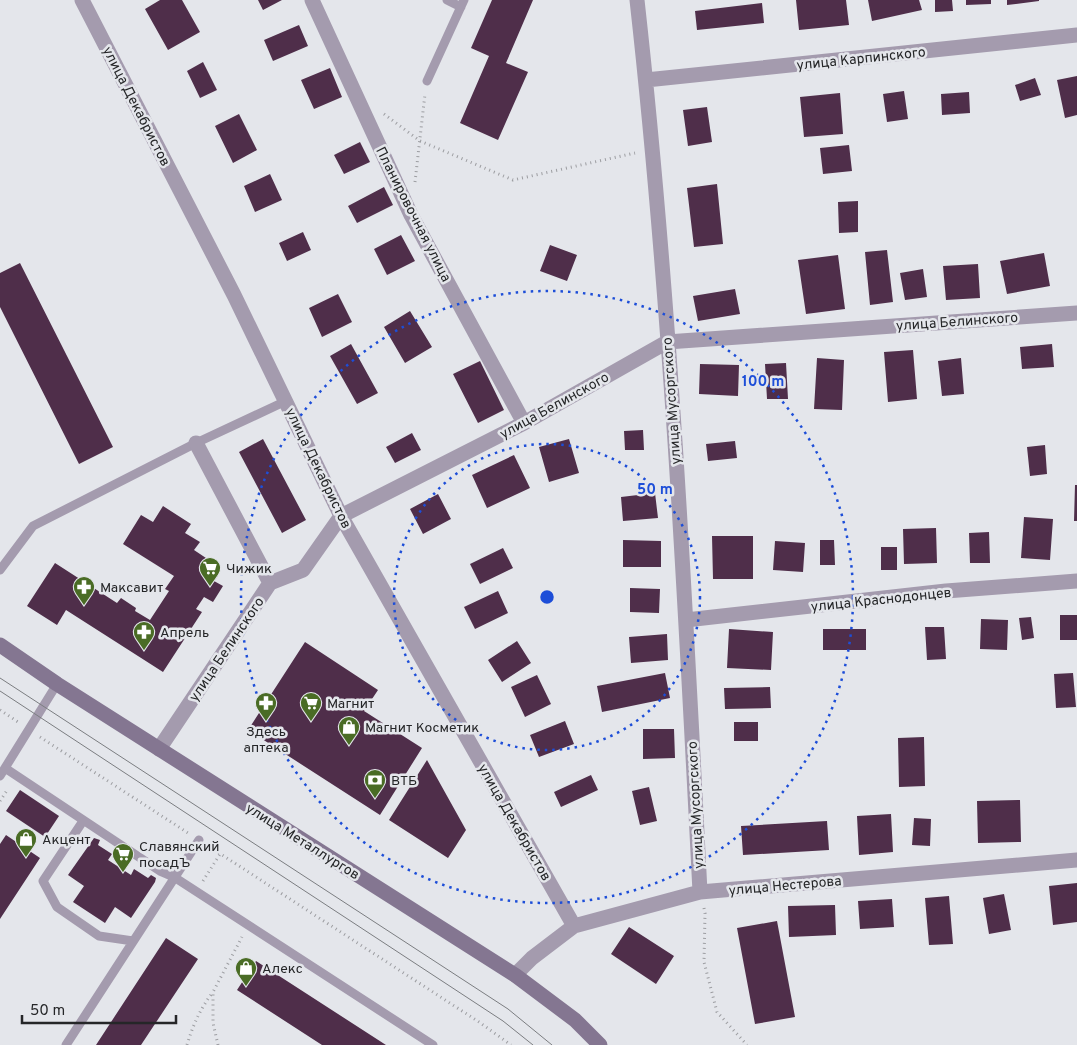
<svg xmlns="http://www.w3.org/2000/svg" width="1077" height="1045" font-family="Overpass,sans-serif">
<style>
.building{fill:#4f2e4a}
.lines{fill:none;stroke-linecap:round;stroke-linejoin:round}
.path{stroke:#9c9da1;stroke-width:3;stroke-dasharray:1 4;stroke-linecap:butt}
.lane{stroke:#a49bae;stroke-width:9}
.street{stroke:#a49bae;stroke-width:15}
.secondary{stroke:#847691;stroke-width:15}
.tram{stroke:#7b7d80;stroke-width:1}
.ring{fill:none;stroke:#1d4ed8;stroke-width:2.5;stroke-dasharray:2.5 5}
.labels{text-anchor:middle;stroke-width:5;stroke-linejoin:round;paint-order:stroke}
.street-label{font-size:14px;fill:#252628;stroke:#e4e6eb}
.poi-label{font-size:14px;fill:#252628;stroke:#e4e6eb;text-anchor:start}
.centre{fill:#1d4ed8;stroke:#e4e6eb;stroke-width:2.5}
.ring-label{font-size:15px;text-anchor:middle;font-weight:bold;fill:#1d4ed8;stroke:#e4e6eb;stroke-width:5;stroke-linejoin:round;paint-order:stroke}
</style>
<rect width="100%" height="100%" fill="#e4e6eb"/>
<path class="building" d="M160,0H182L200,32L168,50L145,9Z
M258,0H282L263,10Z
M492,0H533L506,63L528,72L498,140L460,123L489,56L471,48Z
M796,0H846L849,25L799,30Z
M868,0H919L922,10L872,21Z
M935,0H952L953,11L935,12Z
M966,0H991V4L966,5Z
M1007,0H1039V1L1007,5Z
M762,3L764,23L697,30L695,11Z
M299,25L308,46L273,61L264,40Z
M203,62L217,90L200,98L187,71Z
M330,68L342,97L314,109L301,80Z
M1077,76V115L1065,118L1057,80Z
M1035,78L1041,95L1020,101L1015,85Z
M904,91L908,119L887,122L883,94Z
M969,92L970,113L942,115L941,94Z
M840,93L843,134L804,137L800,97Z
M707,107L712,142L688,146L683,110Z
M239,114L257,150L233,163L215,126Z
M360,142L370,162L344,174L334,155Z
M849,145L852,171L823,174L820,148Z
M270,174L282,200L255,212L244,186Z
M717,184L723,244L694,247L687,188Z
M384,187L393,205L357,223L348,206Z
M858,201V232L839,233L838,202Z
M303,232L311,250L287,261L279,243Z
M401,235L415,261L387,275L374,249Z
M550,245L577,255L567,281L540,271Z
M887,250L893,302L870,305L865,252Z
M1044,253L1050,286L1007,294L1000,261Z
M838,255L845,309L806,314L798,260Z
M20,263L113,447L79,464L0,307V273Z
M978,264L980,298L946,300L943,266Z
M923,269L927,297L905,300L900,273Z
M735,289L740,314L698,321L693,296Z
M338,294L352,322L322,337L309,308Z
M410,311L432,347L405,363L384,327Z
M351,344L378,393L357,404L330,356Z
M1052,344L1054,367L1022,369L1020,347Z
M913,350L917,399L888,402L884,352Z
M817,358L844,360L842,410L814,409Z
M961,358L964,394L942,396L938,361Z
M480,361L504,410L478,423L453,374Z
M786,363L788,399H767L765,364Z
M700,364L739,365L738,396L699,394Z
M643,430L644,450H625L624,431Z
M412,433L421,450L395,463L386,447Z
M263,439L306,520L282,533L239,452Z
M569,439L579,473L549,482L539,447Z
M735,441L737,458L708,461L706,444Z
M1045,445L1047,474L1030,476L1027,447Z
M514,455L530,488L487,508L472,475Z
M1075,485H1077V521H1074Z
M655,493L658,518L623,521L621,497Z
M438,494L451,519L423,534L410,509Z
M163,506L191,524L185,533L200,542L194,550L209,560L205,567L218,576L214,581L223,586L213,602L204,597L196,609L202,612L163,672L66,610L57,625L27,606L55,563L117,603L121,598L136,608L135,611L150,620L169,591L165,589L174,576L123,544L141,515L153,522Z
M1024,517L1053,519L1050,560L1021,558Z
M936,528L937,563L904,564L903,529Z
M989,532L990,563H970L969,533Z
M712,536H753V579H713Z
M623,540L661,541V567H623Z
M820,540H834L835,565H820Z
M775,541L805,543L803,572L773,570Z
M881,547H897V570H881Z
M503,548L513,568L480,584L470,564Z
M630,588L660,589L659,613L630,612Z
M498,591L508,613L475,629L464,607Z
M1060,615H1077V640H1060Z
M1031,617L1034,638L1022,640L1019,618Z
M981,619L1008,620L1007,650L980,649Z
M925,627H944L946,659L927,660Z
M729,629L773,632L771,670L727,668Z
M823,629H866V650H823Z
M667,634L668,660L631,663L629,637Z
M517,641L531,663L502,682L488,660Z
M305,642L378,690L364,711L422,748L380,815L248,730Z
M665,673L670,698L602,712L597,686Z
M1073,673L1076,707L1056,708L1054,674Z
M537,675L551,704L525,717L511,687Z
M770,687L771,708L725,709L724,688Z
M565,721L574,744L539,757L530,735Z
M734,722H758V741H734Z
M643,729H674L675,758L643,759Z
M924,737L925,786L899,787L898,738Z
M427,760L466,830L448,858L389,820Z
M591,775L598,790L561,807L554,792Z
M649,787L657,821L640,825L632,791Z
M20,790L59,816L45,837L6,811Z
M1020,800L1021,842L978,843L977,801Z
M891,814L893,852L859,855L857,816Z
M914,818L931,819L930,846L912,845Z
M827,821L829,850L743,855L741,826Z
M6,835L40,858L0,919V844Z
M94,838L100,840L98,845L112,854L108,860L131,875L134,869L148,878L151,875L156,878L155,882L131,918L115,907L105,923L73,902L84,886L68,875Z
M1077,883V922L1053,925L1049,886Z
M1004,894L1011,930L989,934L983,898Z
M949,896L953,944L929,945L925,898Z
M892,899L894,927L860,929L858,901Z
M835,905L836,935L789,937L788,906Z
M777,921L795,1017L755,1024L737,928Z
M629,927L674,956L656,984L611,954Z
M166,938L198,959L141,1045H96Z
M256,961L386,1045H322L237,990Z"/>
<g class="lines">
<path class="path" d="M384,114L420,141L513,180L635,153
M415,182L425,94
M0,710L18,722
M40,737L188,833
M0,801L8,789
M210,847L479,1022L511,1045
M203,881L220,854
M704,908L705,913L704,962L717,1012L747,1045
M187,1045C193,1025 200,1009 213,992
M218,1045L213,1023V992L242,937"/>
<path class="lane" d="M447,0L461,7
M427,81L464,0
M0,570L33,526L196,443L286,401
M5,768L160,871L174,877L433,1045
M0,776L57,684
M83,821L43,881L57,907L99,936L133,941
M66,1045L199,840"/>
<path class="street" d="M82,0L234,295L341,516L574,926
M312,0L411,215L524,423
M637,0C670,296 685,595 700,892
M646,80L1077,35
M196,443L270,583
M686,620L946,591L1077,581
M159,749L270,583L303,570L341,516L524,423L667,342L1077,313
M515,975L532,958L574,926L700,892L1077,860"/>
<path class="secondary" d="M0,645L57,684L515,975L575,1020L600,1045"/>
<path class="tram" d="M0,678L508,1009L552,1045
M0,691L503,1021L533,1045"/>
</g>
<g class="ring">
<circle cx="547" cy="597" r="153"/>
<circle cx="547" cy="597" r="306"/>
</g>
<defs>
<g id="supermarket-pin" transform="scale(1.125)"><path d="M0 17L-7.5 6A9.5 9.5 0 1 1 7.5 6Z" fill="#4a6c25" stroke="#e4e6eb"/><path d="M-6-5.5h2.5l.6 2H6L4.5 2H-2.5L-4.4-4H-6ZM-1.5 3.2a1.3 1.3 0 1 0 .1 0ZM3 3.2a1.3 1.3 0 1 0 .1 0Z" fill="#fff"/></g>
<g id="pharmacy-pin" transform="scale(1.125)"><path d="M0 17L-7.5 6A9.5 9.5 0 1 1 7.5 6Z" fill="#4a6c25" stroke="#e4e6eb"/><path d="M-2-6h4v4h4v4h-4v4h-4v-4h-4v-4h4Z" fill="#fff"/></g>
<g id="shop-pin" transform="scale(1.125)"><path d="M0 17L-7.5 6A9.5 9.5 0 1 1 7.5 6Z" fill="#4a6c25" stroke="#e4e6eb"/><path d="M-5-2.5h2.3a2.7 3.5 0 0 1 5.4 0H5L5.5 6h-11ZM-1.5-2.5h3a1.5 2.3 0 0 0-3 0Z" fill="#fff"/></g>
<g id="bank-pin" transform="scale(1.125)"><path d="M0 17L-7.5 6A9.5 9.5 0 1 1 7.5 6Z" fill="#4a6c25" stroke="#e4e6eb"/><path d="M-6-4H6V4H-6ZM0-2.3a2.3 2.3 0 1 0 0 4.6a2.3 2.3 0 1 0 0-4.6Z" fill="#fff"/></g>
</defs>
<g fill-rule="evenodd">
<use href="#supermarket-pin" x="210" y="568"/>
<use href="#pharmacy-pin" x="84" y="587"/>
<use href="#pharmacy-pin" x="144" y="632"/>
<use href="#pharmacy-pin" x="266" y="703"/>
<use href="#supermarket-pin" x="311" y="703"/>
<use href="#shop-pin" x="349" y="727"/>
<use href="#bank-pin" x="375" y="780"/>
<use href="#shop-pin" x="26" y="839"/>
<use href="#supermarket-pin" x="123" y="854"/>
<use href="#shop-pin" x="246" y="968"/>
</g>
<g class="labels">
<g class="street-label">
<text transform="translate(861 58) rotate(-6)" y="5">улица Карпинского</text>
<text transform="translate(137 106) rotate(63)" y="5">улица Декабристов</text>
<text transform="translate(414 214) rotate(63)" y="5">Планировочная улица</text>
<text transform="translate(957 321) rotate(-4)" y="5">улица Белинского</text>
<text transform="translate(671 401) rotate(-94)" y="5">улица Мусоргского</text>
<text transform="translate(554 405) rotate(-29)" y="5">улица Белинского</text>
<text transform="translate(319 468) rotate(64)" y="5">улица Декабристов</text>
<text transform="translate(881 599) rotate(-6)" y="5">улица Краснодонцев</text>
<text transform="translate(226 649) rotate(-56)" y="5">улица Белинского</text>
<text transform="translate(695 805) rotate(-93)" y="5">улица Мусоргского</text>
<text transform="translate(515 822) rotate(60)" y="5">улица Декабристов</text>
<text transform="translate(303 841) rotate(32)" y="5">улица Металлургов</text>
<text transform="translate(785 885) rotate(-5)" y="5">улица Нестерова</text>
</g>
<g class="poi-label">
<text x="226" y="573">Чижик</text>
<text x="100" y="592">Максавит</text>
<text x="160" y="637">Апрель</text>
<text x="327" y="708">Магнит</text>
<text x="365" y="732">Магнит Косметик</text>
<text x="266" y="736" text-anchor="middle">Здесь<tspan x="266" dy="16">аптека</tspan></text>
<text x="391" y="785">ВТБ</text>
<text x="42" y="844">Акцент</text>
<text x="139" y="851">Славянский<tspan x="139" dy="16">посадЪ</tspan></text>
<text x="262" y="973">Алекс</text>
</g>
</g>
<circle cx="547" cy="597" r="8" class="centre"/>
<g class="ring-label">
<text x="763" y="386">100 m</text>
<text x="655" y="494">50 m</text>
</g>
<path d="M22 1015v8h154v-8" fill="none" stroke="#252628" stroke-width="2.5"/>
<text x="30" y="1015" font-size="15" fill="#252628" stroke="#e4e6eb" stroke-width="4" paint-order="stroke">50 m</text>
</svg>
